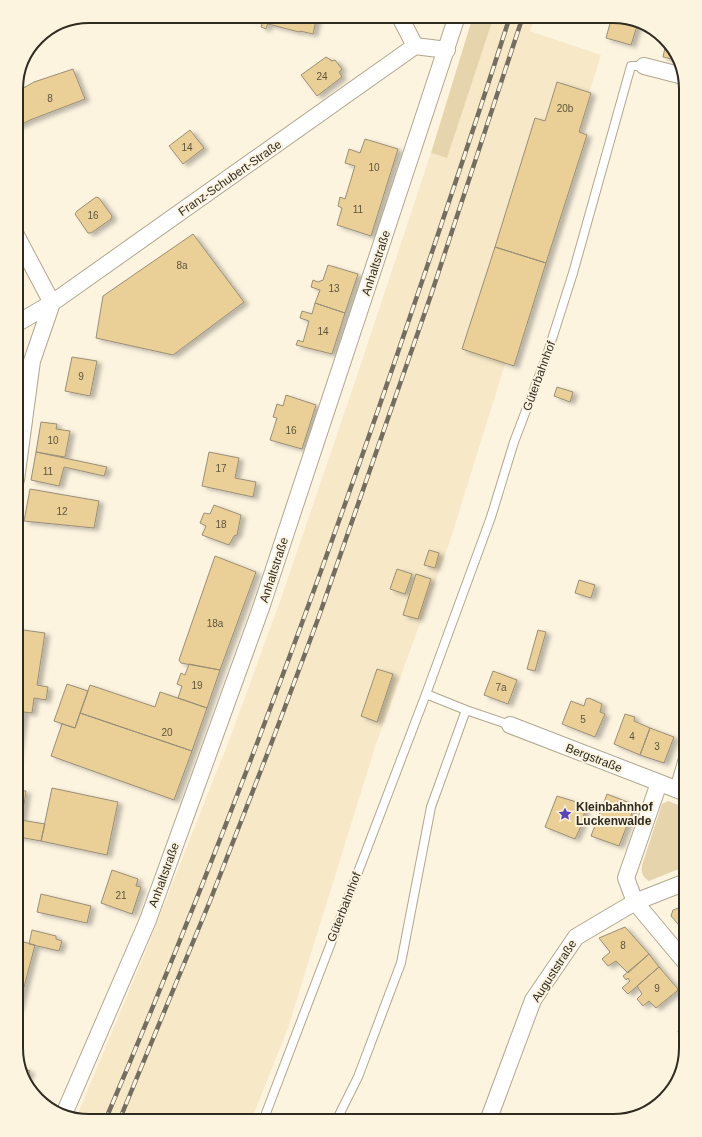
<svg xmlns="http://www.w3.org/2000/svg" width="702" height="1137" font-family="Arial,sans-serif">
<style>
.built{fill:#f7e9c8}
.green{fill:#e6d4ac}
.building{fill:#ead096;stroke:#998e77;filter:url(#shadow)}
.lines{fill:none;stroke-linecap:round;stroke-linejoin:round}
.lane-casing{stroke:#b1a78f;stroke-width:10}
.street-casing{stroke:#b1a78f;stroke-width:18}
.lane{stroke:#fff;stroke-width:8}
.street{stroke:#fff;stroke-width:16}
.rail-casing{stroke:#736e60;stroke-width:4.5}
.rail{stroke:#fdf4e0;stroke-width:3;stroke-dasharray:9;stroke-linecap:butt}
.labels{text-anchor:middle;stroke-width:4;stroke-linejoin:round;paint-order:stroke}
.number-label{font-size:10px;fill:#5e543e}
.street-label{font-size:12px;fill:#2f2b21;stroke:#fdf4e0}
.poi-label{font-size:12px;font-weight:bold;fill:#2f2b21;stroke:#fdf4e0;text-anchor:start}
.rim{fill:none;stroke:#2f2b21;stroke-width:2}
</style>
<defs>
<filter id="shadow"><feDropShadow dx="4.5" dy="2.5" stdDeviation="2" flood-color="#0004"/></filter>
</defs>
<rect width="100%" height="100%" fill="#fdf4e0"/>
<path class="built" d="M494,16H536L530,31L601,55L450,541L375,747L288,1028L251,1121H84L76,1118L142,960L230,738L279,604L356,379L431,153L447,158Z"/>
<path class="green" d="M473,16H494L447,158L431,153Z
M668,801L686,808V866L649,881C642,877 641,872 642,865L662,804Z"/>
<path class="building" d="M243,16H270L266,29L261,27L263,21Z
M270,16H317L313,34L300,31L299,32L268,24Z
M612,16H618L638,23L631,45L606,38Z
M666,43L678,56L680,61L663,57Z
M326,57L331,60V61L335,60L342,69L339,72L342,77L317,96L301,75Z
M73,69L85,99L30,120L16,127V104L19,102L16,97L20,90L34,82Z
M557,82L591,93L579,132L587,135L546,263L495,247L535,118L545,121Z
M190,130L204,148L183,164L169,146Z
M365,139L398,149L371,236L337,225L342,208L338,206L340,197L345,199L355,166L345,163L349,149L360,153Z
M96,197L99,198L112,216L111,219L91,233H88L75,214L77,211Z
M193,234L244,302L173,355L96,338L103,296Z
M495,247L546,263L514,366L462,349Z
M328,265L358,274L345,313L315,303L320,290L311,287L313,280L318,282L323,280Z
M315,303L345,313L332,354L296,345L298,340L303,342L309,321L300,318L302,311L312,314Z
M72,357L97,361L90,396L65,391Z
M557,387L573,392L570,402L554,396Z
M286,395L316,405L302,449L270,440L277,418L273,417L277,404L283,406Z
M41,422L57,424L56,429L70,431L65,457L36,452Z
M36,452L107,467L104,476L64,467L59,486L31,480Z
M209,452L239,458L235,478L256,482L253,497L202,486Z
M30,489L99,501L94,528L24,521Z
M214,505L241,515L237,535L234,536L229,545L202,535L206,526L200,523L204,513L210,514Z
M429,550L439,553L435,568L424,565Z
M215,556L256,572L220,670L181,663L179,660Z
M397,569L412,574L405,594L390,589Z
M416,574L431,579L418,619L403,615Z
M579,580L595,585L591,598L575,593Z
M16,629L45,633L37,685L48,687L46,700L34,698L32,713L16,711Z
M538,630L546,632L535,671L527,669Z
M189,664L220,670L207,708L178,698L182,686L177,684L181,673L185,675Z
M377,669L393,674L377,722L361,716Z
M493,671L517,680L508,704L484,695Z
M67,684L88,691L75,728L54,721Z
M90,685L155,707L160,692L207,708L192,751L80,713Z
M589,698L602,704L600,712L605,714L595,737L562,724L571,701L584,706L586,699Z
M16,711L24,712L16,761Z
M80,713L192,751L174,800L51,756L62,724L75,728Z
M625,714L635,717L634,721L650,728L640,755L614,744Z
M650,728L674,737L664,763L640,755Z
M52,788L118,802L107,855L41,841Z
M16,790L26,791L19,837H16Z
M607,794L635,805L619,846L591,836Z
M557,796L586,805L582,824L575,839L545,827Z
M21,820L45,824L41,841L19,837Z
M112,870L138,879L136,886L141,887L132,914L101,903Z
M41,894L91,906L87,923L37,912Z
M686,905V933L671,916L673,910Z
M625,927L649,954L628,973L616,961L608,966L602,959L610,952L599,938Z
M32,930L56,936V939L62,941L59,951L29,944Z
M16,940L35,945L18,1010L16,1009Z
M649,954L659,967L628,994L622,988L630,981L628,978L626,980L623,976Z
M659,967L678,989L677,991L656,1008L649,1001L643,1006L637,999L642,994L637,986Z
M686,1023V1043L678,1032L679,1029Z
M20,1067L30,1071L25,1083L24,1081Z"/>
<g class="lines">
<g class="lane-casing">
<path id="lane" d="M510,725L466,710L426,694L491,517L514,442L546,358L573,273L631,66H644
M263,1121L426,694
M336,1121L358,1077L401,963L431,807L466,710"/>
</g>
<g class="street-casing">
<path id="street" d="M398,16L401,19L415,46
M644,66L683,76
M16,324L52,303L415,46L447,50
M16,480L32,361L52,303L16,235
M510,725L686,793
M659,783L626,878L635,902L686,963
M678,790L686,762
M64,1114L148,920L261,608L457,16
M488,1121L533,1000L576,937L635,902L686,882"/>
</g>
<use href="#lane" class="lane"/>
<use href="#street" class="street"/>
<g class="rail-casing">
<path id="rail" d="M105,1121C219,854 320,583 413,308C446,211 479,114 510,16
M119,1121L210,901L270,747L318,619L431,295L523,16"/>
</g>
<use href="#rail" class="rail"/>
</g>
<defs>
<g id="sight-bare" transform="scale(1.08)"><path d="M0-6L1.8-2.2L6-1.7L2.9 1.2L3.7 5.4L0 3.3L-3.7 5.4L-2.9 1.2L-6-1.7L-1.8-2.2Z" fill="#5645bc" stroke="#fdf4e0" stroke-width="2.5" paint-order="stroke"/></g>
</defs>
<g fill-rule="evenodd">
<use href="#sight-bare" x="565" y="814"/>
</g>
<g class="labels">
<g class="number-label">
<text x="322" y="80">24</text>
<text x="50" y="102">8</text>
<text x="565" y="112">20b</text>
<text x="187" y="151">14</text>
<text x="374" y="171">10</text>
<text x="358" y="213">11</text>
<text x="93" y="219">16</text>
<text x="182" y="269">8a</text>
<text x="334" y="292">13</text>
<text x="323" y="335">14</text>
<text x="81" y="380">9</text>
<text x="291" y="434">16</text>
<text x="53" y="444">10</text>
<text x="221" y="472">17</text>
<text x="48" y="475">11</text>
<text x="62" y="515">12</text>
<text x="221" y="528">18</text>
<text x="215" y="627">18a</text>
<text x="197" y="689">19</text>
<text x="501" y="691">7a</text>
<text x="583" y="723">5</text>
<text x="167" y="736">20</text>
<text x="632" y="740">4</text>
<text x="657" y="750">3</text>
<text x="121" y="899">21</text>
<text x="623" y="949">8</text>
<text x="657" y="992">9</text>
</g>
<g class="street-label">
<text transform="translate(230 178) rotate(-35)" y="4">Franz-Schubert-Straße</text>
<text transform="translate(376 263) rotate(-72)" y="4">Anhaltstraße</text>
<text transform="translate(539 376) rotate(-70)" y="4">Güterbahnhof</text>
<text transform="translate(274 570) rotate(-72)" y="4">Anhaltstraße</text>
<text transform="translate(594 758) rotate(21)" y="4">Bergstraße</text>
<text transform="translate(164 875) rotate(-70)" y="4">Anhaltstraße</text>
<text transform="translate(344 907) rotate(-69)" y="4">Güterbahnhof</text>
<text transform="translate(554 971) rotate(-57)" y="4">Auguststraße</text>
</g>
<g class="poi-label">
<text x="576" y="811">Kleinbahnhof<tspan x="576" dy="14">Luckenwalde</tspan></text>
</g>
</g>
<path d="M0 0H702V1137H0ZM89 23H613A66 66 0 0 1 679 89V1048A66 66 0 0 1 613 1114H89A66 66 0 0 1 23 1048V89A66 66 0 0 1 89 23Z" fill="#fdf4e0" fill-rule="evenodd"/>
<path class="rim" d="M89 23H613A66 66 0 0 1 679 89V1048A66 66 0 0 1 613 1114H89A66 66 0 0 1 23 1048V89A66 66 0 0 1 89 23Z"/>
</svg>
